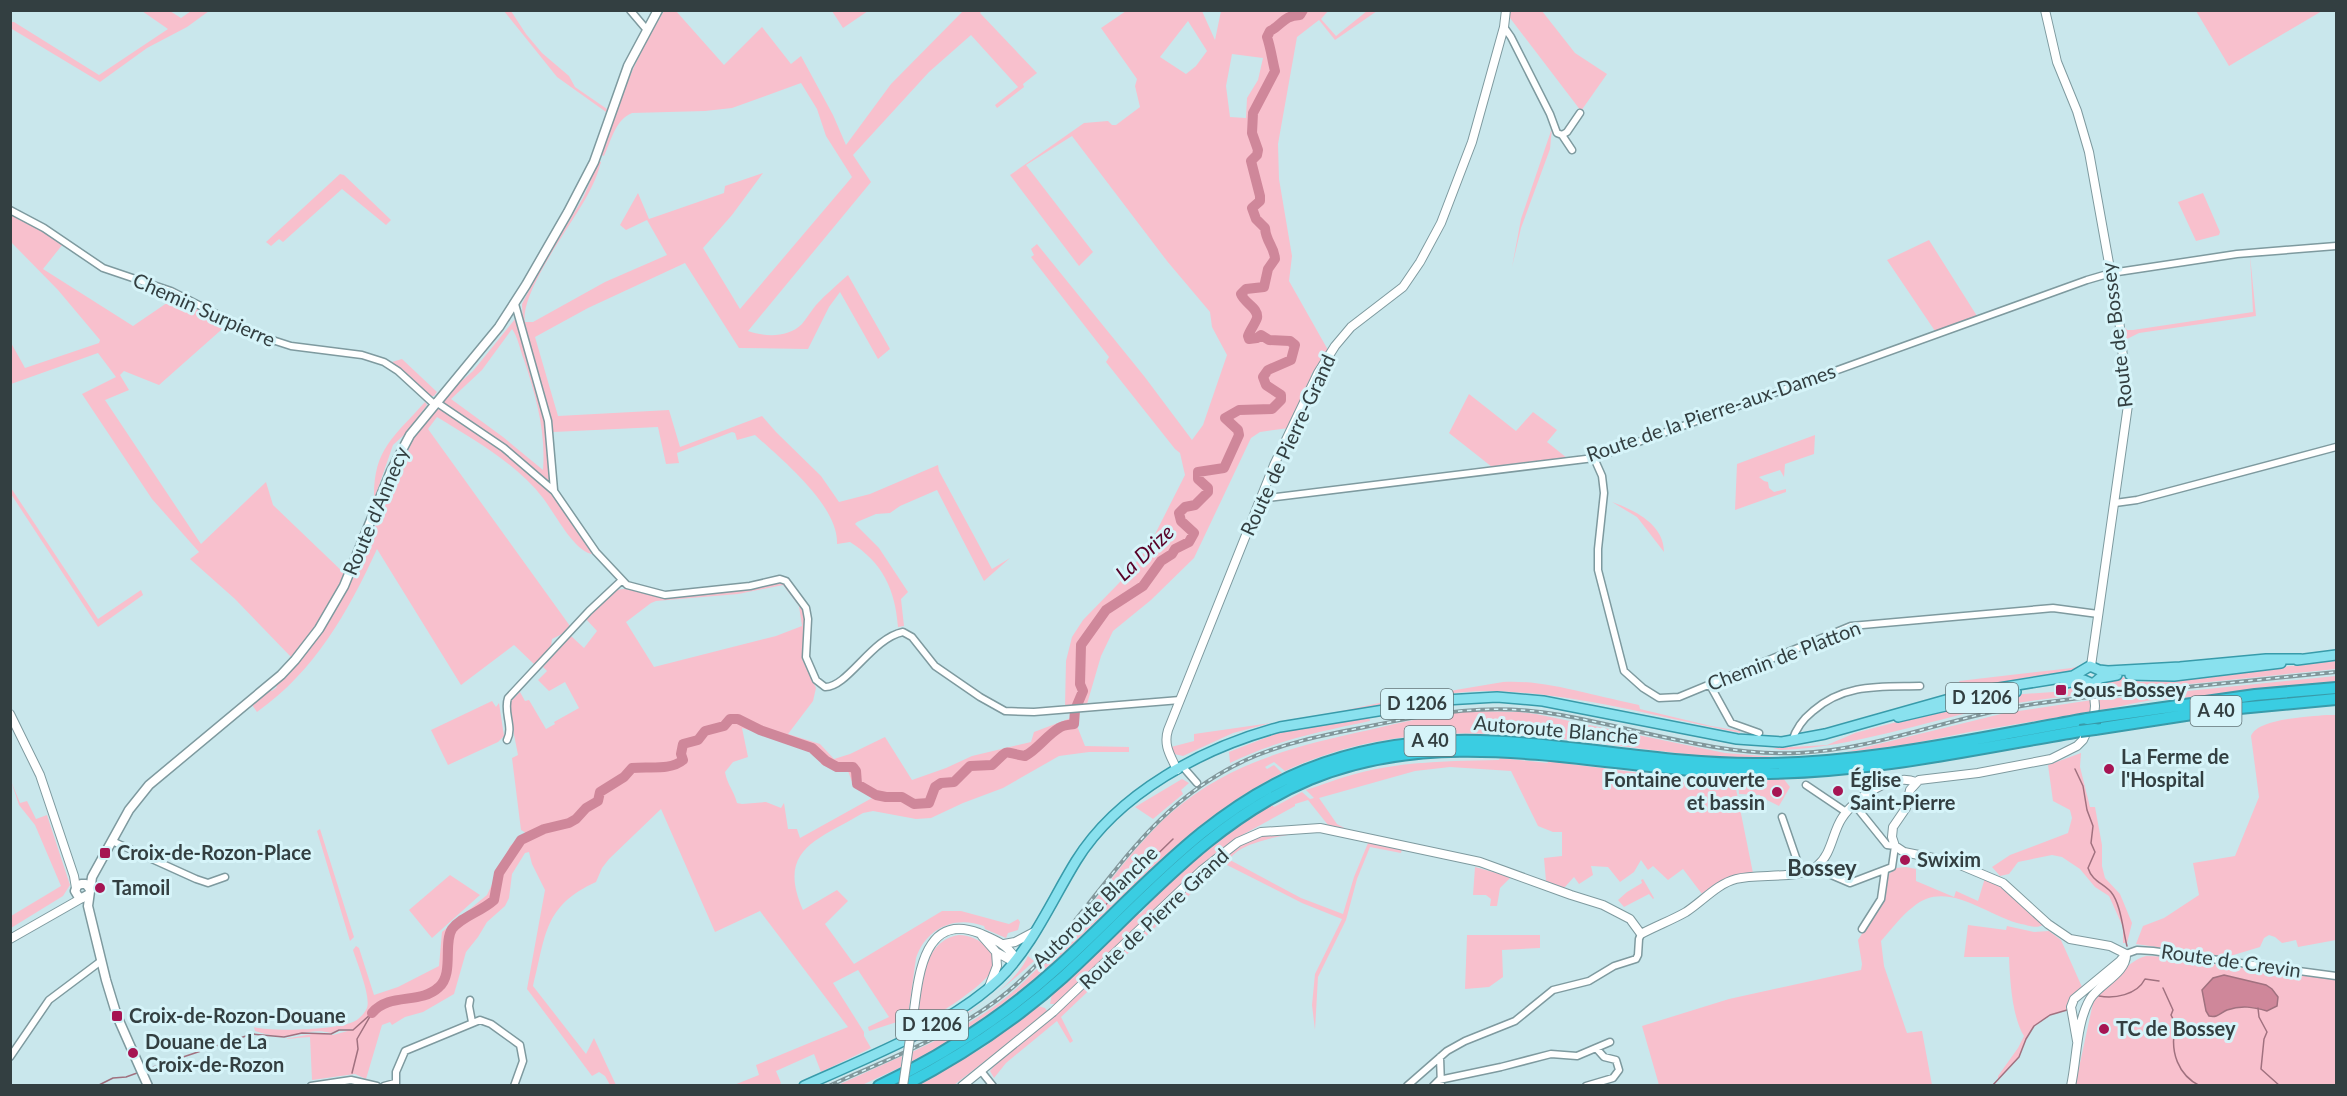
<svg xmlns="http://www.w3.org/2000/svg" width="2347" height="1096" font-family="Lato,sans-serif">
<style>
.green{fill:#f8c0cd;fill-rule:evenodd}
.water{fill:#cf879a;stroke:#a0717f;stroke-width:1.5}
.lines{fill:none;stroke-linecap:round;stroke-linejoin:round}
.stream{stroke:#a0717f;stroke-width:1.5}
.river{stroke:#cf879a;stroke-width:10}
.minor-casing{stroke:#7e9a9f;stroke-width:9}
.tertiary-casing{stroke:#7e9a9f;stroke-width:10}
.secondary-casing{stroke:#7e9a9f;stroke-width:11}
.primary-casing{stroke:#389baa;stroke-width:12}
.motorway-casing{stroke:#389baa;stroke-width:14}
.minor{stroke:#fff;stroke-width:6}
.tertiary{stroke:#fff;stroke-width:8}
.secondary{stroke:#fff;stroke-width:8}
.primary{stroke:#89e1ee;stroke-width:9}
.motorway{stroke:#3acde2;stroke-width:10}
.rail-casing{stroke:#82979b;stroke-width:4}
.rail{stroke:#d6f4f9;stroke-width:1.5;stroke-dasharray:4.5;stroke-linecap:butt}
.tertiary-bridge-casing{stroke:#7e9a9f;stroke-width:10;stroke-linecap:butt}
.motorway-bridge-casing{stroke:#389baa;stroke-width:14;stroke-linecap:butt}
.tertiary-bridge{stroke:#fff;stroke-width:8}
.motorway-bridge{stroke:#3acde2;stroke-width:10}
.poi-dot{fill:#a61553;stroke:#d6f4f9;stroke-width:2}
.labels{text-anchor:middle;stroke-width:6;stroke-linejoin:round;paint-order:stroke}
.shield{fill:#d6f4f9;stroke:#647578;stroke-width:1.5}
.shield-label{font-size:18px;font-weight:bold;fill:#333f41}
.street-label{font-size:20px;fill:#333f41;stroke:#d6f4f9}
.poi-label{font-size:20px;font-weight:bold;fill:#333f41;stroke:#d6f4f9;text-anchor:start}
.water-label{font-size:21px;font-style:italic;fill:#580027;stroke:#d6f4f9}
.quarter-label{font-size:22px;font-weight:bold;fill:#333f41;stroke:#d6f4f9}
</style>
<rect width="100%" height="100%" fill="#c9e7ec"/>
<path class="green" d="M142,11H170L181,18L191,11H209L187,27L147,48L100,82L12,29L11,30V22H14L99,75L168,29Z
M504,11H511L526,34L542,53L569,76L575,87L607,109L606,112L557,77Z
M664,11H676L724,65L762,27L791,64L801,56L833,115L846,145L891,84L963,11H982L980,13L1037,73L1023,84L1024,87L997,108L995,105L1018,87L971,35L929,72L853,155L871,182L748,331C765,337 788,338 802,324C807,318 811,311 816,305C826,294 837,285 848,275L890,349L878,359L840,292L829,307L808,349L739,348L685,263L588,308L535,337L558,416L669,410L680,447L762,416L776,432L821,476L839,502L870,494L938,465L939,471L992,569L1010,558L984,581L937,490L900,506L890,513L876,514L857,522L855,524L879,548L908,592L901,599L904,626L898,627C895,589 883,563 850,542L837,544C839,506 781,459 755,435L737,440L735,433L732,432L677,453L679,463L666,464L658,427L553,432L545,395L523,324L522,304L539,271L583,198L599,161L601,162C598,174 593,185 587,196C572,224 520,292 525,322H533L605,282L667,255L647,220L626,230L620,225L638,193L649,219L724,193L725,186L763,173L732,215L703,248L740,309L852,177L826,136L817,109L801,83L732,108L705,111L632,113C615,120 611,141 604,156L601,155C616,104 636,57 664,11Z
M832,11H868L843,28Z
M1126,11H1202L1215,40L1221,11H1328L1321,19L1336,36L1367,11H1377L1335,40L1319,20L1297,37L1278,144L1279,179L1292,256L1289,281L1328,350L1311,375L1312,378L1289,428L1260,432L1251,438L1194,558L1151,600L1113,631L1101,656L1087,704L1065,707L1066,661L1072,637L1083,620L1119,583L1148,548L1185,475L1180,453L1175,449L1106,362L1109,357L1031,257L1034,255L1031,249L1037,244L1144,376L1192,440L1203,425L1227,355L1212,327L1210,312L1167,261L1072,136L1026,165L1093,252L1079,266L1010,175L1084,123L1108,121L1112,125H1116L1140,107L1135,86L1137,79L1101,28ZM1188,21L1207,51L1196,66L1186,74L1160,57ZM1232,54L1263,58L1258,80L1247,98L1246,118L1230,117L1226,86Z
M1510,11H1542L1575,53L1607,74L1581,111L1510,18Z
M2196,11H2322L2229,66Z
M1552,128L1550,149L1521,228L1512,267L1521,219Z
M340,174L344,175L391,220L386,225L342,189L283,242L279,239L271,246L266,242Z
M2203,193L2220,232L2219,235L2196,241L2178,202Z
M11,211L35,224L63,244L43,269L133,326L177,296L229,323L159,385L124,371L120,375L129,390L105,400L201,544L266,482L273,505L346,575L313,629L291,657L235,599L190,559L199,552L152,499L82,394L116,377L98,353L11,384L10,341L25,368L99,343L100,340L58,290L11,242Z
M1929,240L1977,316L1935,331L1887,260Z
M2250,255L2256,316L2139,333L2125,340L2123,325L2127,330H2133L2253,312Z
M515,319L546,422L550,457L549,484L513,452L443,402L456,386L473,371ZM512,329C518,337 520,350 524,360C536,396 546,432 543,470L503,437L451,399L482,370Z
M402,359L437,392L434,396H429L392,362Z
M1469,394L1516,431L1533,412L1557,430L1547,442L1567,458L1492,467L1449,433Z
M425,402L427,405L405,434L393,445L374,500C373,449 393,438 425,402Z
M438,406L494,443L550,491L594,554C576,555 554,512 543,498C516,463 474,440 437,417L428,429L570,626L564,633L552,639L551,647L535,665L514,645L461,685L377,549C348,612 315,671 257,712L252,705L270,690L272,691L277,687L275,685L291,672L333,615L356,573L405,454L418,430Z
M1815,435L1814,454L1785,464L1784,477L1780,470L1759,477L1764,481L1768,482L1769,488L1774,492L1786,489V492L1735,510L1737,464Z
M11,488L98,619L141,590L143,595L98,627L11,494Z
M1612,502C1634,510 1664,524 1664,552L1637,517Z
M778,582L785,583L803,606L805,617L802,659L816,688L813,701L788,734L820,744L834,759L850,754L885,737L912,780L946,768L972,756L1031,742L1034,732L1071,718V711L1080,710L1077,726L1085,746L1129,747V752H1089L1059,756L1003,788L963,803L931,818L916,819L873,811L863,813C818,840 776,849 803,910L837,890L848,901L825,924L854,964L942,911H961L1009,924L1018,919L1020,922L1018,930L1008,933L1006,938L985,929L984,926C955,915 926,928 916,958L906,1031L903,1032L897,1022L869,1031L868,1027L889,1017L858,970L833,983L864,1032V1036L871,1048L821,1072L814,1054L776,1071L781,1083L779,1085H734L759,1075L756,1065L848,1027L760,911L715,932L661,809L609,859L602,868L596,882C543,906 546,936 533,986L586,1054L594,1038L616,1085H610L605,1076L599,1072L592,1076L527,989L545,890L532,864L529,852L525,853L512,874L509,898L505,906L487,922L478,937L466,952L454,994L423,1012L405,1017L392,1025L390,1022L382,1025L366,1079L355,1074L312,1080L310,1037L284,1039L318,1033L333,1035L355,1029H339L331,1033C313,1028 300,1035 283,1036C275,1036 263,1034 255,1031L254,1027C272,1032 339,1030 355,1021C359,1019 365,1013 367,1008C371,996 357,963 353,950L356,946L359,948L374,995L398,987L439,966L442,932L487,895L510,846L526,833L521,830L512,758L518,755L508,704L520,692L525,701L529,700L546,729L555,724L554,722L579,708L565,682L549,691L538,680L547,671L543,667L571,636L584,648L597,631L586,619L613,592C626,583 656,598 673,598L755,588ZM783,585L799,606L802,626L776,636L654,667L626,622L651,603L656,601L738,594ZM742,728L808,748L815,752L821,761V764L831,769L848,771L854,787L872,798L800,838L797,829H788L784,803L781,808L766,802L742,804L737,803C734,791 727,784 725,772L733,762L748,757Z
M2336,661V669L2101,693H2098V688C2106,675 2123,678 2137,678L2140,682L2157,681Z
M2086,664L2073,671L2023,678L1929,700L1963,689L1959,681L2072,668Z
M2336,676V682L2276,687L2166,700L2164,699C2142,700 2121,707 2099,710V700Z
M1503,682C1543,679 1598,697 1639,705L1640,709L1711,726L1740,731V733C1658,717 1566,691 1485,691C1433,692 1374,707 1323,715L1384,702Z
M2079,685L2088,689L2090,694C2058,697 2026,701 1994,707C1923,722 1854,747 1781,750L1773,748L1827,745L1855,733L1957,706L2009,695L2067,691L2073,686Z
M2092,700L2090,712L1969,732L1905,745L1846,752L2005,713Z
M492,701L496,707L499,703L504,736L498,742L448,765L431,730Z
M1472,711L1519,712L1536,714L1725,753L1788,758C1765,758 1742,761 1719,758C1572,743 1426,705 1285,771L1274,762L1265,767L1267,769L1274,765L1282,773C1190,819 1124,898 1048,967C1006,1005 960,1036 911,1063L912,1052C949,1034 985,1017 1016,989C1072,940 1109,873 1162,821C1221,765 1290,747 1369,730C1403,722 1437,714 1472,711Z
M2326,715H2336V940L2298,947L2296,940L2282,943L2275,937L2269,935L2264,938L2260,947L2227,957L2136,944L2143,926L2164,918L2199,895L2193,863L2235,856L2259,797L2251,736C2258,718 2309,717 2326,715Z
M1369,717L1370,721C1322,731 1274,741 1230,763L1229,752L1280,732Z
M1271,723L1233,733L1183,756L1174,754L1171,747L1194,741V734Z
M2081,753L2080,767L2090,807H2095L2102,845V866L2105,878L2120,894L2132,923L2127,943H2123V927L2109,896L2095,887L2080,869L2062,857L2052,855L2018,862L2009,874L2000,876L1992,867L2010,855L2068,833L2072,818L2070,810L2053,801L2048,765Z
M1500,758L1548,763L1547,761L1688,779H1734L1753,873C1730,875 1720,879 1702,894L1683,869L1668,880L1653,866L1648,870L1641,860L1634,872L1620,882L1608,867L1591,866L1593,875L1579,884L1574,877L1564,888L1546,881L1544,858L1562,856V832H1553L1538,826L1511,771L1450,767L1415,771L1319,798L1337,824L1348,830L1328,825L1308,800L1295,804V806L1244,834L1213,856L1181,884L1057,1004H1050L1052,994L1136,914H1140C1146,909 1149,902 1155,897C1191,862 1229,831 1271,804L1274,807L1302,792L1310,799L1314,798L1306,790C1322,785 1339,778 1355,774C1402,761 1451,761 1499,760Z
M1738,778H1783L1790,787L1779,806L1767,800L1765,797L1762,800L1760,795L1739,794Z
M1182,779L1189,783L1181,790L1183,794L1153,819L1135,807Z
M11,781L20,803L27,801L36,819L47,815L70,885L63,896L11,928V916L61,886L35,825L19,805Z
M320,829L354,937L350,941L317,831Z
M1319,831L1402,849L1401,853L1370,847L1357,879L1346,920L1318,977L1315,1030L1312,1005L1315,974L1342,919L1302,903L1223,863L1061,1017L1073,1041L1070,1043L1057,1021L1006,1063L994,1078L990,1071L995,1065L1063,1008L1197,878L1241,844L1260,835ZM1302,833H1327L1368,843L1354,877L1343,914L1301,898L1230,860C1236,843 1284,835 1302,833Z
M1475,867L1511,877L1500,888L1497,906H1490L1491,899L1486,895H1473Z
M1906,867L1916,869V881L1954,897L1956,891L1978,901L1985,878L2009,891L2043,925C2036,929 2028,925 2021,924C1987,916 1946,878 1913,907C1901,916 1891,930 1881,941L1884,966L1907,1033L1922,1031L1932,1085H1659L1642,1026L1729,999L1861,970L1862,964L1858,940L1884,899L1888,875L1896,868Z
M450,875L480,895L432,938L409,910Z
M1643,879L1654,898L1653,899L1649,894L1624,907L1618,900L1627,892L1642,883L1641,880Z
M1968,925L2006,930L2007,926L2034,932L2049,931L2061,940L2082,987L2073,995L2067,1010L2050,1015L2034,1026L2026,1039L2019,1057L1998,1079V1076L2018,1048L2024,1036C2012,1017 2010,980 2009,957H1964Z
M959,935C970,935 980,940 987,948C994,955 996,964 990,973C980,989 933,1017 916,1028C920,997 919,941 959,935Z
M1467,935H1540V948L1502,950L1503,977L1489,987L1465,989Z
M1028,956L1034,961C997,996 959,1022 913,1043L914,1041C950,1023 1011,994 1028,956Z
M2146,956L2174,957L2336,980V1085L2075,1086L2093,1003C2102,988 2129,960 2146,956Z
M1038,1006L1045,1008L1047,1011L1045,1015L954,1085L916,1086L984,1047Z
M902,1056L901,1067L862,1085H838Z"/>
<path class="water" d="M2224,975L2266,985L2272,989L2278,997L2277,1006L2267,1011C2253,1007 2242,1005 2227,1010C2220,1013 2218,1018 2209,1016L2206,1011L2202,990L2213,978Z"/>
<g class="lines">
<path class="stream" d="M2075,769L2083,786L2087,810L2093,826L2091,843L2095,852L2088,868C2092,881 2103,883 2111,892C2121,904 2123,931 2127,946
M1046,963L1173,839
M2163,988L2173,1010L2171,1015L2176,1025
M2099,996C2114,999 2137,995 2145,979L2159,981
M2258,1008L2259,1017L2267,1032L2264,1039L2261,1069L2280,1086
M2175,1028C2170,1052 2178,1075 2200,1086
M153,1067L252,1034L284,1037L302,1033L331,1034L339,1030H353L372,1013
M352,1073L358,1049L357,1039L372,1013
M97,1086L113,1078L126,1077L137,1073
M348,1086V1085
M1992,1086L2019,1057L2026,1039L2034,1026L2050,1015L2067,1010"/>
<path class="river" d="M372,1013C390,992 420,1005 439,987C454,974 443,943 452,929C462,916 481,912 494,900L499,873L521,840L544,829L569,823L576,819L586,808L598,801L600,792L624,777L632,768C649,766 670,771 683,760L681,754L683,744L698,740L705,731L724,726L730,719H738L760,730L812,748L826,761L837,767H853L856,771L857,784L876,795L886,797H902L914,804L929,803L935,787L941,783L954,782L970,766L992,765C1011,748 1000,752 1025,756C1038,749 1046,736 1059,728C1063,725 1069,725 1074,724L1075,710L1083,691L1080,684L1081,645L1106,610L1143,586L1161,561L1172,554L1175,549L1189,542L1194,533L1181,521L1179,513L1185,507L1195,505L1208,492V488L1198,479V472L1224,468L1239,435L1238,430L1225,418L1239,410L1272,409L1281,400V395L1266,385L1263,377L1268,370L1291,360L1295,345L1290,341L1269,340L1261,335L1257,338L1249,339L1248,336C1250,330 1255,324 1257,318C1259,308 1244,303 1241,294L1246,289L1264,287L1268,269L1275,259C1274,245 1266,243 1265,228L1256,219L1252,208L1260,201V196L1251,161L1257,155L1258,150L1252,133L1253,113L1275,71C1272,59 1271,49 1267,37L1270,31C1284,24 1282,16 1300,15L1303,10"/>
<g class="minor-casing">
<path id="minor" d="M630,10L647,30
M1504,27L1511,37L1550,114L1557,133L1562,135L1572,150
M1562,135L1567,132L1580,113
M10,210L44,228L103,268L171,291L260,336L291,346L362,355L384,362L398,371L434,404
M515,304L548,421L554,490
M436,402L504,448L554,491L596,552L627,585L665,595L750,586L780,579L786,581L806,608L808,619L806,657L816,680L825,687C847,688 872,638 903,632L912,637L935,666L980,697L1005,711L1034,712L1180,700
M1594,458L1602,476L1604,493L1598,549V570L1624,671L1643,688L1659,698L1679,697L1851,626L2053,608L2098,614
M1260,499L1594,458L2087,280L2111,273L2237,254L2336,246
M2115,503L2137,500L2336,447
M1710,685L1731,723L1759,733
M507,740C514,727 503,712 508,698L589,611L621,581
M1792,741C1796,728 1803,719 1813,711C1845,683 1881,687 1920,686
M1183,767L1197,783
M1806,785L1846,812
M1782,817L1801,872
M112,841L196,879L208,883L225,877
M1815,868L1850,883L1892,867L1895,846L1887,845L1854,804
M1862,929L1881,899L1885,871
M2126,954L2137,950L2153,951L2336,976
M470,1000L469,1006L472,1022
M10,1057L49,1000L101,961
M1440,1057L1441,1086
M981,1071L993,1086
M311,1086L351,1080L377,1086
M384,1086L395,1083
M396,1086V1072L405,1051L480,1020L491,1024L520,1045L523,1061L514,1086
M1407,1086L1447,1051L1465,1041L1515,1021L1553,990L1589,981L1614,966L1636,959L1638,955L1639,939L1641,934
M1433,1086L1439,1080L1501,1067L1551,1054L1577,1056L1610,1042
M1586,1086L1613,1078L1619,1070L1616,1060L1604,1057L1596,1048"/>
</g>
<g class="tertiary-casing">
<path id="tertiary" d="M2045,10L2057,62L2077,111L2089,152L2119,319L2128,405L2091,666
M2093,684L2095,706L2094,716L2083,740L2077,746L2051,759L1978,773L1919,780L1910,790L1906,808L1893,827L1892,837L1895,846L1904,852L1953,862L2003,883L2048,924L2070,939L2110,946L2126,954
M10,714L40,775L74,876L76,888
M1177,770C1171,756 1163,746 1168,730L1274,465L1318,373L1335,346L1351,327L1403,287L1420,262L1441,223L1472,142L1504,27L1506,10
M982,936L996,952L1014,962
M10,939L82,898
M1004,944L1015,942L1034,932
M989,987L997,966L996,952
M913,1018C918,981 922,911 979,933C995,940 1007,944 1016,959
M2077,1041L2071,1007L2074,999L2120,961L2125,955
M962,1086L1053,1012L1201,871L1238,842L1261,832L1320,828L1480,862L1571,895L1603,905L1630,919L1641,934C1656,926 1672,920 1686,912C1703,901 1717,884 1736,879C1758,873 1800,880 1817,866C1832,854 1832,833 1842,818C1854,799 1892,772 1916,782
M2071,1086C2077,1059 2076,1023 2090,999C2099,984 2127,973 2126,954"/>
</g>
<g class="secondary-casing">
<path id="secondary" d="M89,894L82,898L78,896L75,891L77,886L81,884H86L89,888
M148,1086L117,1016L106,980L88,906L92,877L129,810L149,785L281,675L295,660L319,629L344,586L391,471L410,435L499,327L526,285L568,212L594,162L628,66L658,10"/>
</g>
<g class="primary-casing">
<path id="primary" d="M2297,660L2336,655
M2130,675L2174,676L2281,663
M2065,683L2084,680L2093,684L2100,678L2117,675
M1898,717L1997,694L2016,692
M804,1086C866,1058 950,1026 999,979C1032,947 1052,900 1076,861C1118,793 1204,747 1280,727L1445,700L1497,697L1543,701L1737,739L1782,742L1825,734L1974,692L2073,676L2090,666L2099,670L2108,671L2180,667L2266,659H2301"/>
</g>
<g class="motorway-casing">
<path id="motorway" d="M2100,717L2255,695L2336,688
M2095,729L2218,710L2336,699
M879,1086C944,1055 1003,1017 1056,969C1135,898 1203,812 1304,771C1458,707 1601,765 1758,764C1868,764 1979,738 2087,719
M903,1086C961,1056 1014,1021 1063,977C1142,905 1209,821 1310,779C1455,719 1608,773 1759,773C1867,773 1975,749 2080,731"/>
</g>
<use href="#minor" class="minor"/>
<use href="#tertiary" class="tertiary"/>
<use href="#secondary" class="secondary"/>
<use href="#primary" class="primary"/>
<use href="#motorway" class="motorway"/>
<g class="rail-casing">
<path id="rail" d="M829,1086C896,1055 969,1030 1023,978C1103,902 1138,810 1246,760C1283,743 1324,735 1365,727C1433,713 1491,702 1561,715C1639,729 1718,756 1798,753C1872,750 1943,720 2016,707C2059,699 2103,696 2147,691C2210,685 2273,678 2336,672"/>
</g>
<use href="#rail" class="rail"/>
<g class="tertiary-bridge-casing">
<path id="tertiary-bridge" d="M903,1086L913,1018"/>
</g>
<g class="motorway-bridge-casing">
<path id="motorway-bridge" d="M2087,719L2100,717
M2080,731L2095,729"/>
</g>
<use href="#tertiary-bridge" class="tertiary-bridge"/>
<use href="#motorway-bridge" class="motorway-bridge"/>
</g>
<g class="poi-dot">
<rect x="2055" y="684" width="12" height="12" rx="3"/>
<circle cx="2109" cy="769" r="6"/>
<circle cx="1838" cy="791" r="6"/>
<circle cx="1777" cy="792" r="6"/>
<rect x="99" y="847" width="12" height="12" rx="3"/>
<circle cx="1905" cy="860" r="6"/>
<circle cx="100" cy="888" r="6"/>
<rect x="111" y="1010" width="12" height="12" rx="3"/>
<circle cx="2104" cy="1029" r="6"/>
<circle cx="133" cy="1053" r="6"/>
</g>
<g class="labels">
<g class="shield">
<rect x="1946" y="683" width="72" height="30" rx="4.5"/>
<rect x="1381" y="689" width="72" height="30" rx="4.5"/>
<rect x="2190.5" y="696" width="51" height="30" rx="4.5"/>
<rect x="1404.5" y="726" width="51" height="30" rx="4.5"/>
<rect x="896" y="1010" width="72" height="30" rx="4.5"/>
</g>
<g class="shield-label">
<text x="1982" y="704">D 1206</text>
<text x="1417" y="710">D 1206</text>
<text x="2216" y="717">A 40</text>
<text x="1430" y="747">A 40</text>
<text x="932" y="1031">D 1206</text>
</g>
<g class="street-label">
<text transform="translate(204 310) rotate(24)" y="7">Chemin Surpierre</text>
<text transform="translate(2117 335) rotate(-97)" y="7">Route de Bossey</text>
<text transform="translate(1711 413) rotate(-19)" y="7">Route de la Pierre-aux-Dames</text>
<text transform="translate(1288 445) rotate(-65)" y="7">Route de Pierre-Grand</text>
<text transform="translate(376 511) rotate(-67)" y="7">Route d'Annecy</text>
<text transform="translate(1784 656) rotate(-21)" y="7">Chemin de Platton</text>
<text transform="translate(1556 730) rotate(5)" y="7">Autoroute Blanche</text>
<text transform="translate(1095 907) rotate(-44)" y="7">Autoroute Blanche</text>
<text transform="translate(1154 919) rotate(-43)" y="7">Route de Pierre Grand</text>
<text transform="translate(2231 961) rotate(8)" y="7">Route de Crevin</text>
</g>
<g class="poi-label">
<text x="2073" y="697">Sous-Bossey</text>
<text x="2121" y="764">La Ferme de<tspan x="2121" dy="23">l'Hospital</tspan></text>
<text x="1765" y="787" text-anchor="end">Fontaine couverte<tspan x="1765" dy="23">et bassin</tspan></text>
<text x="1850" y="787">Église<tspan x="1850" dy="23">Saint-Pierre</tspan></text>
<text x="117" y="860">Croix-de-Rozon-Place</text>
<text x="1917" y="867">Swixim</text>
<text x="112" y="895">Tamoil</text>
<text x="129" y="1023">Croix-de-Rozon-Douane</text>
<text x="2116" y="1036">TC de Bossey</text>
<text x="145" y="1049">Douane de La<tspan x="145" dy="23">Croix-de-Rozon</tspan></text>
</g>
<g class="water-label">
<text transform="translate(1145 553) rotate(-43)" y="7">La Drize</text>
</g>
<g class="quarter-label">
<text x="1822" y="876">Bossey</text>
</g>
</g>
<rect width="2347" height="1096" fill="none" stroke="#333f41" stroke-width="24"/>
</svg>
